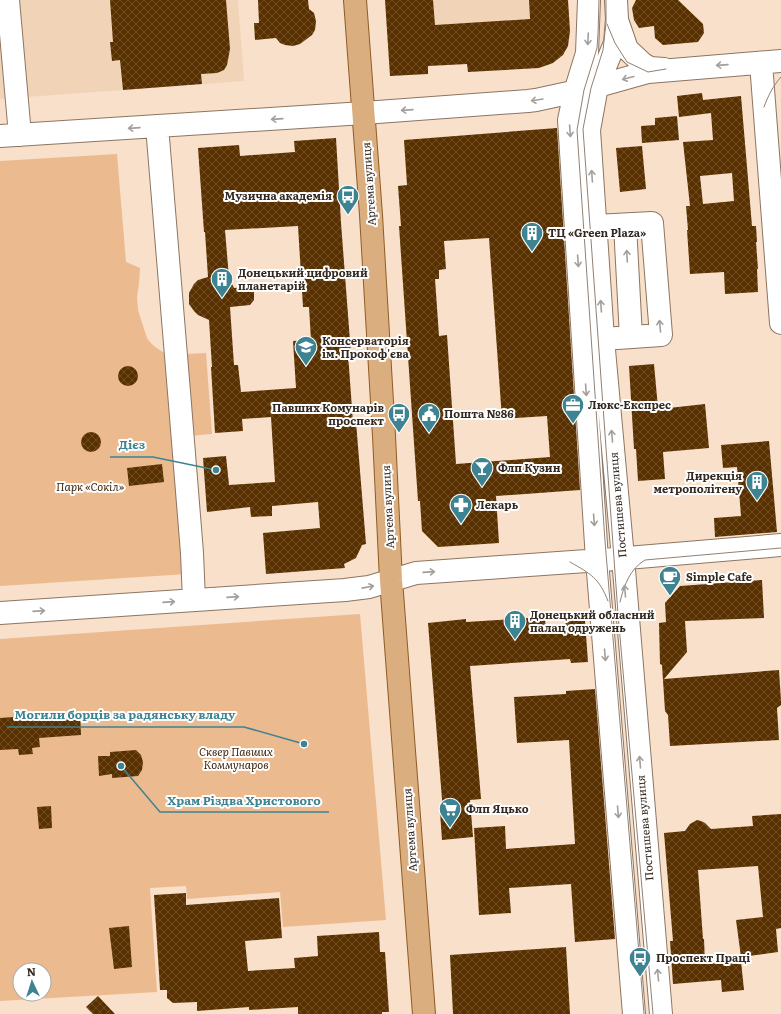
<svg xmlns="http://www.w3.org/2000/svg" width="781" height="1014" font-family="Literata,serif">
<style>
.built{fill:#f1d3b8}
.green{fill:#ebba8f;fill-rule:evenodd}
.building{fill:url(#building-cross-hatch);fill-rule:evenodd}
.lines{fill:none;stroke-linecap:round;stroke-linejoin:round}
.minor-casing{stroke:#8c7562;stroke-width:24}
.major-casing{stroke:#905c26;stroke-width:24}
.minor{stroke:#fff;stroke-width:22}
.major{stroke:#daae7f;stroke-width:22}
.tram{stroke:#918071;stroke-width:1}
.oneway{stroke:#a39f9b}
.labels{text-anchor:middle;stroke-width:4;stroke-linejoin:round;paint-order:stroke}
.street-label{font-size:11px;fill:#332921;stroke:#fff}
.poi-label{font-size:11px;font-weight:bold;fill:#332921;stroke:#fff;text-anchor:start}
.park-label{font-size:11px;font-style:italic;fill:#3f260d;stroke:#fff}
.leader{fill:none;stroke:#3e8391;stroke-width:1.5}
.callout-dot{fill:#3e8391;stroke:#fff;stroke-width:1.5}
.callout-label{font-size:12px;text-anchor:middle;font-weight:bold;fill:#3e8391;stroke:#fff;stroke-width:4;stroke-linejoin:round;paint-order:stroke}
</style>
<defs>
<pattern id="building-cross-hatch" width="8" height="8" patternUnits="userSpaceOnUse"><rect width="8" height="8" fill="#593100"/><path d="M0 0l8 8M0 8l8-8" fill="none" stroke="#6e4d26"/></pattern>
</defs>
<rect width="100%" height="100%" fill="#f9e0ca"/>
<path class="built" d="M0,0H238L244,81L0,99Z
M423,0H529L530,28L425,26Z"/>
<path class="green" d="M117,154L126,262L140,268L139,284L137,297L138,310L147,338C152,346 159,350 167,354L187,574L0,586V161Z
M206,353L212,434L188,436L185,354Z
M360,614L386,920L283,927L280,892L187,899L186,886L150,888L157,992L0,1001V639ZM20,970H44V994H20Z"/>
<path class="building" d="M110,0H226L230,49L227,65L224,70L217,73L201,74L202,84L123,90L120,60L112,61L110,42H113Z
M258,0H308L309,9L314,13L316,21L315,30L312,35L300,44L293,46L285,45L280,43L276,38L255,40L254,23H259Z
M385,0H433L435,25L530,19L529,0H568L570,31L568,46L563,55L553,63L539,68L468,72L467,64L428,66V74L390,76Z
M636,0H678L703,24L704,33L698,42L663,45L655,38L654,26L639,28L634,20L632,8Z
M702,93L703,100L741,96L752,226H756L757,242H756L758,269H757L758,292L725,294L724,272L690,274L687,230H688L686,206H690L683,142L713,140L711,113L679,117L677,96ZM732,173L734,201L703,204L700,176Z
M677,116L679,140L642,143L641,126L655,125V118Z
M557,128L580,490L496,496L499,543L438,547L422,531L420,501H418L399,226H401L398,186L407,185L404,140ZM489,238L502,419L547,416L550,457L456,464L447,335L439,336L435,279H439V270L446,269L444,241Z
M336,138L341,223L351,354H348L353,422H356L366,544L362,545L356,558L344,564L345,568L266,574L263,533L320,528L318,502L272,506V516L251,517L250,507L207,512L203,458L226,456L229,485L275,482L271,417L242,419L243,431L215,433L211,367H212L209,320L198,315L194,311L189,304V293L194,284L198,280L208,277L205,232H204L198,148L239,145L240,156L295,152L294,141ZM298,226L303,307H309L311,340L293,341L296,388L241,392L238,365H234L230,307L250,305L254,300V292L250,287L234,288L229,278L225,230Z
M642,146L646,189L620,192L616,148Z
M654,364L658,408H669L705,404L709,448L663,452L665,479L638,481L636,449H634L629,366Z
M118 376a10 10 0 1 1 20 0a10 10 0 1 1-20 0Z
M81 442a10 10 0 1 1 20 0a10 10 0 1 1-20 0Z
M769,441L777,532L715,537L714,518L741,516L737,467L723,468L721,445Z
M162,464L164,482L129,486L127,468Z
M762,580L764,618L685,621L687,652L664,679L779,670L781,701V705L777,708L779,740L670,746L668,715L665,711L662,665L660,664L659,623L666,622L665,603L680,586Z
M545,617L546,634L576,618L585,621L588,662L571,663L570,659L470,666L481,799L470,800L473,837L442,840L440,812H443L428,623L466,619V622Z
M595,689L615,939L575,942L571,884L509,888L511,913L479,915L474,828L505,826L506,849L575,844L569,740L517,743L514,697L566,694V691Z
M80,712L81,735L39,738L40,747L32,748L33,754L19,755L18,749L0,750V718Z
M136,750L141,755L143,762L142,770L138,776L112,778V774L99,776L98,756H110V752Z
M51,806L52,828L39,829L37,807Z
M781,814V928L776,929L778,952L741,957L736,920L763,917L758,866L698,870L703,939H704L705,964L741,961L744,990L722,992L721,980L673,984L670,941H673L664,833L685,831L690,824L697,820L701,821L705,823L711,829L753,826L752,816Z
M186,893V905L279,898L282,938L245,941L248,971L295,968L294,958L318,956L317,936L379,932L380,952H385L389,1012H382V1014H298V1007L249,1010V1007L197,1011V1002L173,1003L167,998V990H160L159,973L154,895Z
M129,926L132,967L114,969L109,928Z
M566,947L570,1014H453L450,955Z
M98,996L115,1014H93L86,1007Z"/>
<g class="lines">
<g class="minor-casing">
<path id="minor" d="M8,0L20,135
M589,0L587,53L575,92L569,120L597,560L634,1014
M616,0L617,19L615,43L597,86L589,130L603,339L623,558L661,1014
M618,23L627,49L643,64L650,68L664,69
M761,63L781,323
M157,126L179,392L192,553L194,600
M0,136L364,113L528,101L536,100L591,88L648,72L781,61
M625,225L631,337
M595,226L652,223L661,335L603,339
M0,613L345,590L369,587L416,573L615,559L781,545"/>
</g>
<g class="major-casing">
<path id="major" d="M355,0L371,215L384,436L391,580L424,1014"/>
</g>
<use href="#minor" class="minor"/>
<use href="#major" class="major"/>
<path class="tram" d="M599,0L598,34L597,48L584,90L577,130L605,541L644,1014
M606,0V23L603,50L591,88L583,129L618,614L653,1014
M607,24L615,43L627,62L648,72L666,69
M764,107C768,96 773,86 781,77
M570,562C591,574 599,578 608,601
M620,602C624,585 630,569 645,560L781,548"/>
</g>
<defs><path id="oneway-shaft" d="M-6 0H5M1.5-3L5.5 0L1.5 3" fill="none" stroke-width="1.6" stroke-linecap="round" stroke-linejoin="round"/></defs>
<g class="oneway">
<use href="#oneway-shaft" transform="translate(588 39) rotate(93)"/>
<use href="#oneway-shaft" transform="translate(722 65) rotate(176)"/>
<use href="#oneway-shaft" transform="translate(628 78) rotate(165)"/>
<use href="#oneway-shaft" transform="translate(537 100) rotate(171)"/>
<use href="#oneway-shaft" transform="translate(407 110) rotate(176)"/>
<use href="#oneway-shaft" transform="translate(277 119) rotate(176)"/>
<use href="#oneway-shaft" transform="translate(134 128) rotate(176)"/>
<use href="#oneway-shaft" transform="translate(570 131) rotate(86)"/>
<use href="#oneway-shaft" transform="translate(592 176) rotate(-94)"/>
<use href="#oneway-shaft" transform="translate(627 256) rotate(-93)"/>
<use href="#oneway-shaft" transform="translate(578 261) rotate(86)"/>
<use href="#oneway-shaft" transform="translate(601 306) rotate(-94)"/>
<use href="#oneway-shaft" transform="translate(660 326) rotate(-95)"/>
<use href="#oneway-shaft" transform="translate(586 390) rotate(86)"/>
<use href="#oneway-shaft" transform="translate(612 436) rotate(-95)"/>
<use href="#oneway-shaft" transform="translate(594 520) rotate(86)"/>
<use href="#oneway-shaft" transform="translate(429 572) rotate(-4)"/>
<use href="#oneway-shaft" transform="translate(368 587) rotate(-11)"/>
<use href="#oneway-shaft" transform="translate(625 591) rotate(-95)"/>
<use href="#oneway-shaft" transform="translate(233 597) rotate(-4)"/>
<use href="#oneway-shaft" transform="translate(169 602) rotate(-4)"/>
<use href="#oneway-shaft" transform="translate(39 611) rotate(-4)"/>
<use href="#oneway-shaft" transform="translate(605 655) rotate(85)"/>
<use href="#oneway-shaft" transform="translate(640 762) rotate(-95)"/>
<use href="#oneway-shaft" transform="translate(618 812) rotate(85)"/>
<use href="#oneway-shaft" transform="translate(658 975) rotate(-95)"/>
</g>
<defs>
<g id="bus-pin" transform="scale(1.15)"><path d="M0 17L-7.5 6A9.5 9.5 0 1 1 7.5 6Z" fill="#3e8391" stroke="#fff"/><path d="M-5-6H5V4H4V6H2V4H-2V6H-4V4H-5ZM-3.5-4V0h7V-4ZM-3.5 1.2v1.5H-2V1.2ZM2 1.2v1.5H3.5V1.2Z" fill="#fff"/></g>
<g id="building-pin" transform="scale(1.15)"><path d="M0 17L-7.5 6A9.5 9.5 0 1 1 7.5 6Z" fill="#3e8391" stroke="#fff"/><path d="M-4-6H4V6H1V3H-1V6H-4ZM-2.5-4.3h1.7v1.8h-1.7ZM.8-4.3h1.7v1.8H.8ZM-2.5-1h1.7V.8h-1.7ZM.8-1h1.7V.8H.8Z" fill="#fff"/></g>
<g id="university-pin" transform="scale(1.15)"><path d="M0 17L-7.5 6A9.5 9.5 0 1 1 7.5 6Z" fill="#3e8391" stroke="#fff"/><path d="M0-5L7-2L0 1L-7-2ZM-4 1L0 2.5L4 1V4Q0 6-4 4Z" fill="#fff"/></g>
<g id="office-pin" transform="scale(1.15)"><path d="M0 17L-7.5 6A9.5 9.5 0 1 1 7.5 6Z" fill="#3e8391" stroke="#fff"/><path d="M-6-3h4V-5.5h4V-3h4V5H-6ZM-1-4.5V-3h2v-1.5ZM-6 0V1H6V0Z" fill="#fff"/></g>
<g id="civic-pin" transform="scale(1.15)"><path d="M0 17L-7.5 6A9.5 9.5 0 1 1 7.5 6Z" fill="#3e8391" stroke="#fff"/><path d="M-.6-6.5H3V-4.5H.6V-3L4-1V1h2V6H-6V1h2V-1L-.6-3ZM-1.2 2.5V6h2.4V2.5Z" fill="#fff"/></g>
<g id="bar-pin" transform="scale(1.15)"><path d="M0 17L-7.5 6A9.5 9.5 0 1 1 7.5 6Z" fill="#3e8391" stroke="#fff"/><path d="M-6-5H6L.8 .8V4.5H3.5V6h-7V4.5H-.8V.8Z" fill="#fff"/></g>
<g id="pharmacy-pin" transform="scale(1.15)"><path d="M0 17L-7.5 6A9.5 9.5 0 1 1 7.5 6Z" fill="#3e8391" stroke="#fff"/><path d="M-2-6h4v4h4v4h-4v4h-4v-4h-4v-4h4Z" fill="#fff"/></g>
<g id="cafe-pin" transform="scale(1.15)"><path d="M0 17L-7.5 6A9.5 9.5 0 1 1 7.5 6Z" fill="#3e8391" stroke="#fff"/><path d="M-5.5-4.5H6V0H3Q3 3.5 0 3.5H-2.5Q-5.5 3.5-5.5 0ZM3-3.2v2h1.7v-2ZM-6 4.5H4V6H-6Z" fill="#fff"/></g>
<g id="supermarket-pin" transform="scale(1.15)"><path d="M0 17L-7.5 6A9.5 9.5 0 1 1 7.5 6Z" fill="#3e8391" stroke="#fff"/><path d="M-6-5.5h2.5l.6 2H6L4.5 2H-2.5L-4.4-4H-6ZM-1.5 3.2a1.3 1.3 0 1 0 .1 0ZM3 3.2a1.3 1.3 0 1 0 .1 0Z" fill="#fff"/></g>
</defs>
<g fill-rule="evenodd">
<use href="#bus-pin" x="348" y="196"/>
<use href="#building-pin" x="532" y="233"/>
<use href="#building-pin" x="222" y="279"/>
<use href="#university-pin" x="306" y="347"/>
<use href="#office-pin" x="573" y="405"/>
<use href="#bus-pin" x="399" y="414"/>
<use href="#civic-pin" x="429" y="414"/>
<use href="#bar-pin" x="482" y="468"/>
<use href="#building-pin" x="757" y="482"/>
<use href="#pharmacy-pin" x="461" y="505"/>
<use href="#cafe-pin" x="670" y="577"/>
<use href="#building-pin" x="515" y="621"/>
<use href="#supermarket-pin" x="450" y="809"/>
<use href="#bus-pin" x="640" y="958"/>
</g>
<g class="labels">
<g class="street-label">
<text transform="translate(369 184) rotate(-94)" y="4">Артема вулиця</text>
<text transform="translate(618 505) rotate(-95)" y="4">Постишева вулиця</text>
<text transform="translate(388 507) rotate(-93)" y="4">Артема вулиця</text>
<text transform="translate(645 828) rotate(-95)" y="4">Постишева вулиця</text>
<text transform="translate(410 830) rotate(-94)" y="4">Артема вулиця</text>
</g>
<g class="poi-label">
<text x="332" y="200" text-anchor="end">Музична академія</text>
<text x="548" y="237">ТЦ «Green Plaza»</text>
<text x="238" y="277">Донецький цифровий<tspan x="238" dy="13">планетарій</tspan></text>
<text x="322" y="345">Консерваторія<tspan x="322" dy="13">ім. Прокоф'єва</tspan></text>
<text x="588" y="409">Люкс-Експрес</text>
<text x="384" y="412" text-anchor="end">Павших Комунарів<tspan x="384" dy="13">проспект</tspan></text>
<text x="444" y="418">Пошта №86</text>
<text x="498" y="472">Флп Кузин</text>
<text x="742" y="480" text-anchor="end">Дирекція<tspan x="742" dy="13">метрополітену</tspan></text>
<text x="476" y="509">Лекарь</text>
<text x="686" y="581">Simple Cafe</text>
<text x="530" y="619">Донецький обласний<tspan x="530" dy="13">палац одружень</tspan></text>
<text x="466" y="813">Флп Яцько</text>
<text x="656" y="962">Проспект Праці</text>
</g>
<g class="park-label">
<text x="90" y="491">Парк «Сокіл»</text>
<text x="236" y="756">Сквер Павших<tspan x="236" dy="13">Коммунаров</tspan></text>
</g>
</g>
<path class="leader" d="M216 470L153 457H110M304 744L244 727H7M121 766L160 812H329"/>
<g class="callout-dot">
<circle cx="216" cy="470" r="4"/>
<circle cx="304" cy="744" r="4"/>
<circle cx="121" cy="766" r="4"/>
</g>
<g class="callout-label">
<text x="132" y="449">Дієз</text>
<text x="125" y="719">Могили борців за радянську владу</text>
<text x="244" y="805">Храм Різдва Христового</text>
</g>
<g transform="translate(32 982) rotate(356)"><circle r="19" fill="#ffffff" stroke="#ada9a6"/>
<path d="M0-3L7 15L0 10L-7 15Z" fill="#3e8391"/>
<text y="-6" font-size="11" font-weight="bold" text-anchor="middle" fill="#332921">N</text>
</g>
</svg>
